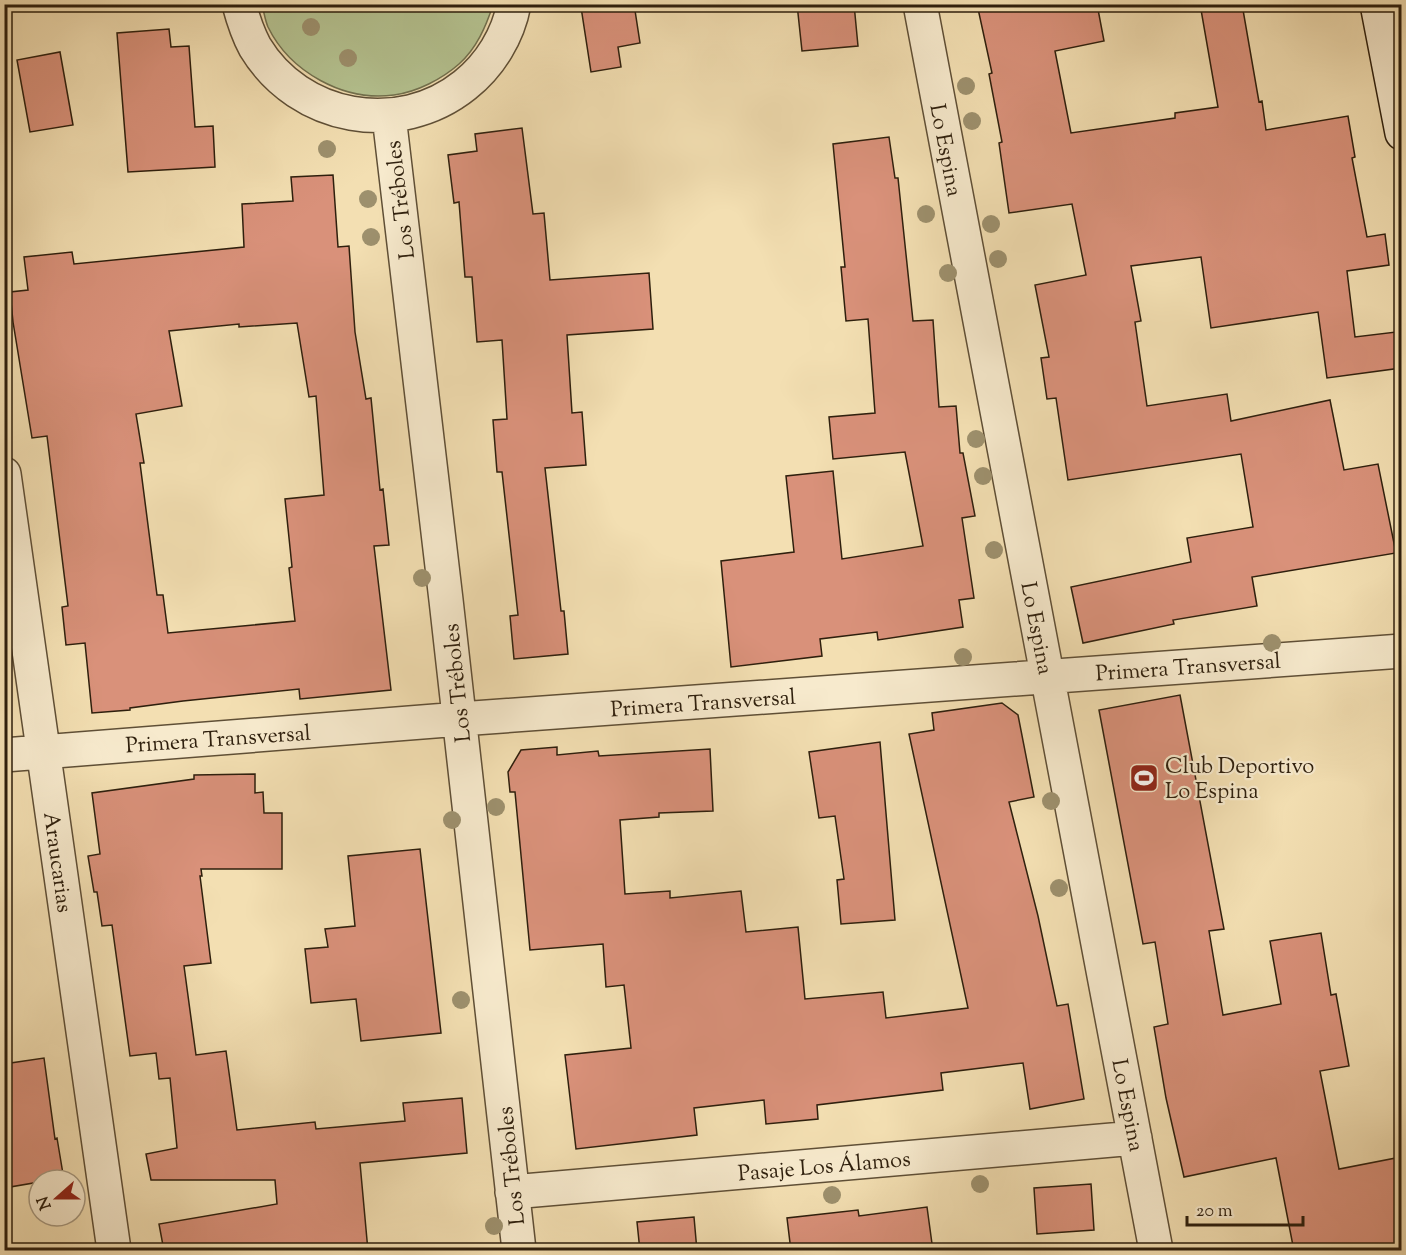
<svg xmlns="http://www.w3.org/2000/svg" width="1406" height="1255" font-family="'Sorts Mill Goudy',serif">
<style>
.green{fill:#b5c391;stroke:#72714f;stroke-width:1.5}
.building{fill:#d9917a;stroke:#2e1f0d;stroke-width:1.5;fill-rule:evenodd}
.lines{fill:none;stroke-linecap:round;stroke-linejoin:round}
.street-casing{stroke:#5f4f36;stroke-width:36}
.secondary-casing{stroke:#2e1f0d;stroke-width:36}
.street{stroke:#f7eacd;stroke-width:33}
.secondary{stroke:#f7eacd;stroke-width:33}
.tree{fill:#9d906d}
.labels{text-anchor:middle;stroke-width:4.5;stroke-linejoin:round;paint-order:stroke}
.street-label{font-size:22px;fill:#2e1f0d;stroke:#f7eacd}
.poi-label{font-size:22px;fill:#2e1f0d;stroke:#f7eacd;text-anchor:start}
</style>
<rect width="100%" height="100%" fill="#f3dfb2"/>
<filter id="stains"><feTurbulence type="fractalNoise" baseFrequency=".00333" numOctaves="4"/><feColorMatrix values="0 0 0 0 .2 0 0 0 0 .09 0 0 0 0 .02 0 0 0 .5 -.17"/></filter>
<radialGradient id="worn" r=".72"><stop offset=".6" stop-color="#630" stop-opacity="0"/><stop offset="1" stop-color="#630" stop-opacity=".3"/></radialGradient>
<path class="green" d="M262,5V4L493,5C486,26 477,48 459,64C442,79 417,92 394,95C344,102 290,72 268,27C265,20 264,12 262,5Z"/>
<path class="building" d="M597,4H634L640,43L618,47L621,67L591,72L581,7Z
M797,4H854L858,46L802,51Z
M977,4H1097L1104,41L1055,51L1071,133L1175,118V113L1218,107L1200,4H1242L1259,102L1262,101L1266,130L1348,116L1355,157L1352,158L1367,237L1385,234L1389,265L1347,271L1355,337L1396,332L1401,368L1327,378L1318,312L1211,328L1201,257L1131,266L1141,321L1135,322L1147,406L1227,394L1231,421L1330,400L1344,470L1378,464L1396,553L1252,577L1257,606L1173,620L1174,624L1083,643L1071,587L1191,562L1187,538L1253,527L1241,454L1068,480L1056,398L1047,399L1041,358L1049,357L1035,285L1086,275L1072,204L1009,213L999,143L1002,142L989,74L992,73Z
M169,29L171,47L189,46L195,127L213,126L215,167L128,172L117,33Z
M60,52L73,125L30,132L17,60Z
M522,128L533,214L544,213L550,280L649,273L653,329L567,335L572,413L582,412L586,465L545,468L561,611H564L568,654L514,659L510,616L518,615L502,472H497L493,420L507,419L502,340L477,342L472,277H465L459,202L454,203L448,155L477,151L475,134Z
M889,137L895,178H898L913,321L933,320L939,407L956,406L960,453H963L975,516L962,518L974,598L959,600L963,627L878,640L877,632L820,639L822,656L731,667L721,561L794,552L786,476L833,471L842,559L923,546L905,452L833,459L829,417L875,413L868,319L846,321L841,267H845L833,144Z
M333,175L338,247L349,246L355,332L366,399L371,398L380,490L383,489L389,545L374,546L391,690L300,699L299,689L183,701L130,708V710L92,713L85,643L66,645L62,607L68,606L47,436L32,438L13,322L10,292L28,290L24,257L72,252L74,264L244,247L242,204L293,201L291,177ZM297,323L309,397L316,396L324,495L285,499L292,567L289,568L295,621L168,633L163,595H157L140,463H144L136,414L182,406L169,331L239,324V327Z
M1180,695L1224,929L1209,931L1223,1015L1281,1004L1270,941L1321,933L1331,995L1336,994L1349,1066L1320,1071L1339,1169L1401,1157V1251H1294L1276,1158L1184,1177L1166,1098L1154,1027L1168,1024L1155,942L1143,944L1099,710Z
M1002,703L1018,715L1034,797L1009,802L1038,916L1057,1006L1068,1004L1084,1099L1030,1109L1023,1063L941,1073L943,1090L817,1105L818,1119L766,1124L764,1100L694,1108L697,1135L576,1149L565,1055L631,1048L624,985L606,987L603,944L530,950L515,792H510L508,772L521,750L557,747V755L598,751L599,756L710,749L713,811L659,813V817L620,820L625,894L670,891V898L741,891L746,932L798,927L805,999L883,992L886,1018L968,1008L909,734L934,730L932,713Z
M880,742L895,920L841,924L837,880L844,879L835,816L819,818L809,752Z
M255,774V793L263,792L264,813H282V869H201L202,876H200L211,963L184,966L196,1055L226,1051L237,1130L315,1122L316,1129L405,1121L403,1103L462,1098L467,1153L360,1163L368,1251H317V1245L263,1251H164L159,1224L277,1204L275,1180H151L146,1154L177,1148L170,1078L159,1079L156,1053L130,1056L112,925L102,926L97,892H94L88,856L100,854L92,793L194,779V775Z
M420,849L441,1033L361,1041L356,999L311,1003L305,949L328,947L325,929L355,926L348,856Z
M44,1058L55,1139L57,1138L64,1180H39V1182L4,1188V1064Z
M1091,1184L1094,1230L1037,1234L1034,1188Z
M927,1207L933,1251H791L787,1218L858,1210L859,1216Z
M694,1217L697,1251H640L637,1222Z"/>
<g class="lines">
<g class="street-casing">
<path id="street" d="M239,4C243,19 248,34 255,47C299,120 399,138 465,85C490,65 508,36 514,4
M920,4L1156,1250
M389,116L446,600L519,1250
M4,474L114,1250
M4,755L460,719L1402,651
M512,1192L1135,1138"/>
</g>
<g class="secondary-casing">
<path id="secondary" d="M1377,4L1402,133"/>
</g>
<use href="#street" class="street"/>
<use href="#secondary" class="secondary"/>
</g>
<g class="tree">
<circle cx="311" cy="27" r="9"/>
<circle cx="348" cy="58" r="9"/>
<circle cx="966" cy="86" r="9"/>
<circle cx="972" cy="121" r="9"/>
<circle cx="327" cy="149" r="9"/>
<circle cx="368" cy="199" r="9"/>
<circle cx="926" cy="214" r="9"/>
<circle cx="991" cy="224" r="9"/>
<circle cx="371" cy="237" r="9"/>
<circle cx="998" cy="259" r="9"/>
<circle cx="948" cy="273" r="9"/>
<circle cx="976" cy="439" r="9"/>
<circle cx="983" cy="476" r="9"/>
<circle cx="994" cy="550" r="9"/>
<circle cx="422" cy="578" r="9"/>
<circle cx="1272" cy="643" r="9"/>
<circle cx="963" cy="657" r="9"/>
<circle cx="1051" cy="801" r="9"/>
<circle cx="496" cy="807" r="9"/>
<circle cx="452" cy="820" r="9"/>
<circle cx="1059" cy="888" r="9"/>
<circle cx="461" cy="1000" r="9"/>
<circle cx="980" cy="1184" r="9"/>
<circle cx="832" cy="1195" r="9"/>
<circle cx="494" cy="1226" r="9"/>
</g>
<defs>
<g id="stadium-square" transform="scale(1.5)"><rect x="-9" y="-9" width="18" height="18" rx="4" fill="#8f2418" stroke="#f7eacd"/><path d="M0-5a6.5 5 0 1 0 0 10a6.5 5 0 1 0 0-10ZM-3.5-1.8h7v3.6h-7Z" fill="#fff"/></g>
</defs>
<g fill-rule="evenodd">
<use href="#stadium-square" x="1144" y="778"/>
</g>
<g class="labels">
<g class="street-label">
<text transform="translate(947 150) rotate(79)" y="8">Lo Espina</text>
<text transform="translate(399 200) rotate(-97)" y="8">Los Tréboles</text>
<text transform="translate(1038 628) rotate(79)" y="8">Lo Espina</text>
<text transform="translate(1188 666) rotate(-4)" y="8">Primera Transversal</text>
<text transform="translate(456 683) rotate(-96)" y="8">Los Tréboles</text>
<text transform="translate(703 702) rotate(-4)" y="8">Primera Transversal</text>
<text transform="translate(218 738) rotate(-4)" y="8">Primera Transversal</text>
<text transform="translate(59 862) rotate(82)" y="8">Araucarias</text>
<text transform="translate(1129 1105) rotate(79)" y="8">Lo Espina</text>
<text transform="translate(824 1165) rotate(-5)" y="8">Pasaje Los Álamos</text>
<text transform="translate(510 1166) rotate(-96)" y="8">Los Tréboles</text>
</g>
<g class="poi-label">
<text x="1165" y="773">Club Deportivo<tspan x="1165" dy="25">Lo Espina</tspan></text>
</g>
</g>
<rect width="1406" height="1255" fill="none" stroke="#f3dfb2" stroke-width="24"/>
<rect x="6" y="6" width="1394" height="1243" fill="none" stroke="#2e1f0d" stroke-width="3"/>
<rect x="12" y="12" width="1382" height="1231" fill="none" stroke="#2e1f0d" stroke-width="1.5"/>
<g transform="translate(57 1198) rotate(249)"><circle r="28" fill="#f7eacd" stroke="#a79980" stroke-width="1.5"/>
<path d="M0-4.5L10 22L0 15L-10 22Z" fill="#8f2418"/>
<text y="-9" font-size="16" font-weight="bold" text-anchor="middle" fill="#2e1f0d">N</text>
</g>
<path d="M1187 1216v9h116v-9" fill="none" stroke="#2e1f0d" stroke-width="3"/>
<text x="1196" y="1216" font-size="18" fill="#2e1f0d" stroke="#f7eacd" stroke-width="4.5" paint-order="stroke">20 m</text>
<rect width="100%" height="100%" filter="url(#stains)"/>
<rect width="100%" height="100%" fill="url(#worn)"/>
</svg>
